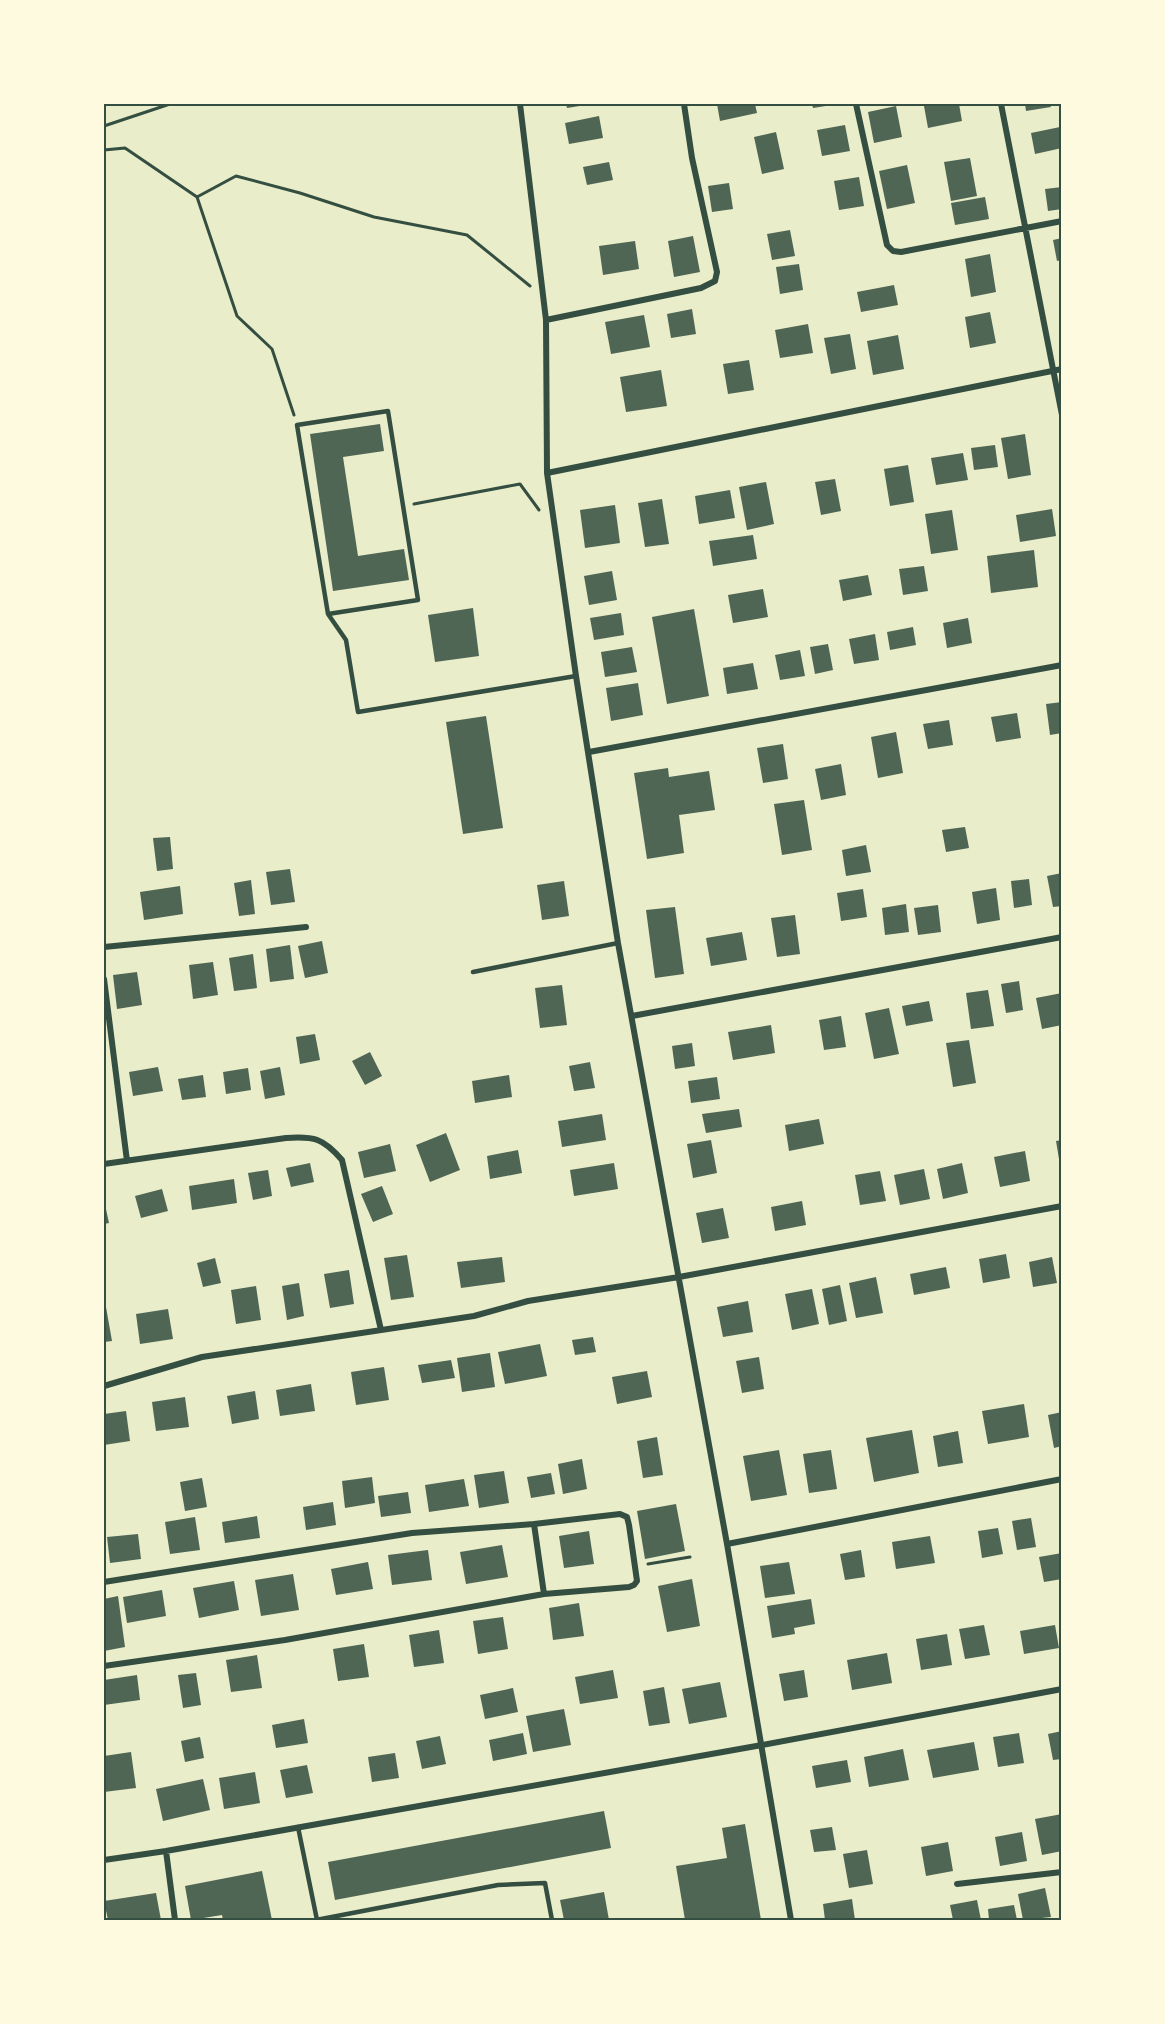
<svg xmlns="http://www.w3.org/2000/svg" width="1165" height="2024" font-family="Roboto,sans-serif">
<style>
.building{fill:#4f6655}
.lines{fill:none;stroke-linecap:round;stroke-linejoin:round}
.path{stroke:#344e41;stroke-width:3}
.service{stroke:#344e41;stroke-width:4.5}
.minor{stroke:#344e41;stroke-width:6}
.neatline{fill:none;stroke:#344e41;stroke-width:2}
</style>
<rect width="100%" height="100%" fill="#e9edc9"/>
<path class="building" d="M566,104H586V105L567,108Z
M717,104H755L757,113L720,121Z
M812,104H832V105L813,108Z
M936,104H959L962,121L928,128L924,106Z
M1025,104H1050L1051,107L1026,111Z
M896,106L902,137L874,143L868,112Z
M599,116L603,138L569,144L565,123Z
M845,125L850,151L822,156L817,130Z
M1060,127L1062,148L1035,154L1031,133Z
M776,132L784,169L762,174L754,137Z
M970,158L977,196L951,201L944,162Z
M609,162L613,180L587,185L583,167Z
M907,165L915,203L887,209L879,171Z
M859,177L864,206L839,210L834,181Z
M729,183L733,209L712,212L708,186Z
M1062,187V209L1048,211L1045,189Z
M985,197L989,219L955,225L951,203Z
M790,230L795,256L772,260L767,234Z
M693,236L700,272L674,277L668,241Z
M1062,238V260L1057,261L1053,240Z
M635,241L639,269L603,275L599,246Z
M990,254L996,292L971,297L965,259Z
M799,264L803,290L780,294L776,267Z
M894,285L898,305L861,312L857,292Z
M692,309L696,334L671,338L667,314Z
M990,312L996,343L970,348L965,317Z
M644,315L650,347L611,354L605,322Z
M808,324L813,353L780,358L775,330Z
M850,334L856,369L831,374L824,338Z
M898,335L904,369L873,375L867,341Z
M749,360L754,390L728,394L723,364Z
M661,370L667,406L626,412L620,377Z
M380,424L384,451L343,457L358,556L404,549L409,580L333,591L310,434Z
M1025,434L1031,475L1008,479L1001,438Z
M995,445L998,467L974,470L971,448Z
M963,453L968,480L936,485L931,458Z
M908,465L914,502L890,506L884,469Z
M835,479L841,511L821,515L815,482Z
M766,482L774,524L747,530L739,487Z
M730,490L735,518L699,524L695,496Z
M662,499L669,544L645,547L638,503Z
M615,505L620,543L585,548L580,510Z
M1052,509L1056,536L1020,542L1016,515Z
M952,510L958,550L931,554L925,514Z
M753,535L757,559L713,566L709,541Z
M1034,550L1038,587L991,593L987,556Z
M924,566L928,591L903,595L899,569Z
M612,571L617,600L589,605L584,576Z
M868,575L872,595L843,601L839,580Z
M763,589L768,617L733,623L728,595Z
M473,608L479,656L435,662L428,615Z
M694,609L709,696L667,704L652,617Z
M621,613L624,635L594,640L590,618Z
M968,618L972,643L947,648L943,623Z
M913,627L916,645L890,650L887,632Z
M875,634L879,660L854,664L849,639Z
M828,644L833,670L815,674L810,647Z
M632,647L637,672L605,677L601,652Z
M800,650L805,676L780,680L775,655Z
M753,663L758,689L727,694L723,668Z
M638,683L643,715L611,721L606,688Z
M1062,702V733L1050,735L1046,704Z
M1017,713L1021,738L996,742L991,717Z
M486,716L503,828L463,834L446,722Z
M949,720L953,745L928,749L923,724Z
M896,732L903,773L878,778L871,737Z
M783,744L788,779L763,783L757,748Z
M841,764L846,795L821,800L815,769Z
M668,768L669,777L709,771L715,810L679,815L684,853L647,859L634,773Z
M804,800L812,850L782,855L774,804Z
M965,827L969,848L946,852L942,830Z
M170,837L173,869L157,871L153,838Z
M866,845L871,872L846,876L842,850Z
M290,869L295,902L271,905L266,872Z
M1062,873V906L1053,907L1047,876Z
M1029,879L1032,905L1014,908L1011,881Z
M251,880L255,914L239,916L234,883Z
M564,881L569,916L542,920L537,885Z
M180,886L183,914L144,920L140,892Z
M996,888L1000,920L977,924L972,892Z
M863,889L867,917L841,921L837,893Z
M906,904L909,932L885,935L882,908Z
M938,905L941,932L918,935L914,908Z
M675,907L684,974L655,978L646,910Z
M795,915L800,954L777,957L771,918Z
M742,932L747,960L711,966L706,938Z
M322,941L328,973L305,978L298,946Z
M290,945L294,979L270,982L266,949Z
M253,954L257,988L234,991L229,958Z
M213,962L218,995L193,999L189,965Z
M137,972L142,1005L117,1009L113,975Z
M1019,981L1023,1010L1006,1013L1001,984Z
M562,985L567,1025L540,1028L535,988Z
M988,990L994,1026L971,1029L966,993Z
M1062,993V1025L1042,1029L1036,998Z
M929,1001L933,1021L906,1026L902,1006Z
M889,1008L899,1054L874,1059L865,1013Z
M841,1016L846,1047L824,1050L819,1020Z
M771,1025L775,1053L733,1060L728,1032Z
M315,1034L320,1060L300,1064L296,1037Z
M969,1040L976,1083L953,1087L946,1043Z
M692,1043L695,1066L675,1069L672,1046Z
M370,1052L382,1076L365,1085L352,1061Z
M590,1062L595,1088L574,1091L569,1066Z
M158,1067L163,1091L133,1096L129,1072Z
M280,1067L285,1095L265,1099L260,1071Z
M248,1068L251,1090L226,1094L223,1072Z
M203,1075L206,1097L182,1100L178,1079Z
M509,1075L512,1097L475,1103L472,1081Z
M717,1077L720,1099L691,1103L688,1081Z
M739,1109L742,1127L706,1133L702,1114Z
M602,1114L606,1140L562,1147L558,1121Z
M819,1119L824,1144L789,1151L785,1125Z
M446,1133L460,1170L430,1182L416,1145Z
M711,1140L717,1173L693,1178L687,1144Z
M1062,1140V1165H1060L1056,1141Z
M390,1144L396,1171L364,1178L358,1152Z
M518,1150L522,1173L490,1179L487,1156Z
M1025,1151L1030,1181L1000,1187L994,1157Z
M310,1163L314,1182L291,1187L286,1168Z
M614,1163L618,1189L574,1196L570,1170Z
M962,1163L968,1193L943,1199L937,1169Z
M924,1169L930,1199L900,1205L894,1175Z
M268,1170L272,1196L253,1200L248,1173Z
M880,1171L886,1201L860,1205L855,1175Z
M234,1179L237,1203L192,1210L189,1186Z
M382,1186L393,1214L373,1222L361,1194Z
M162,1189L168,1211L141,1218L135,1196Z
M104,1200L109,1223L104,1224Z
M802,1201L806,1225L775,1231L771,1207Z
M723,1208L729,1238L702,1243L696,1213Z
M1006,1254L1010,1278L983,1283L979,1259Z
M407,1255L414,1297L391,1300L384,1258Z
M502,1257L505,1282L461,1288L457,1262Z
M1052,1257L1057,1283L1033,1287L1029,1262Z
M215,1258L221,1283L203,1287L197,1263Z
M946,1267L950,1288L914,1295L910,1274Z
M349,1270L354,1304L330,1308L324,1274Z
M876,1277L883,1313L856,1318L849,1283Z
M299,1283L304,1316L287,1320L282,1286Z
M840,1285L847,1321L829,1325L822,1289Z
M256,1286L261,1320L236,1324L231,1290Z
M812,1289L819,1324L792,1330L785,1294Z
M748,1301L753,1332L723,1337L717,1307Z
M104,1307H106L112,1341L104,1342Z
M168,1309L173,1339L140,1344L136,1314Z
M593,1337L596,1352L575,1355L572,1340Z
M540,1344L547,1376L505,1384L498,1352Z
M490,1353L495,1387L462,1392L457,1358Z
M759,1357L764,1389L742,1393L736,1361Z
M451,1360L455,1378L422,1383L418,1365Z
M384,1367L389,1400L356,1405L351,1372Z
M647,1371L652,1397L617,1404L612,1377Z
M311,1384L315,1411L280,1416L276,1390Z
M255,1391L259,1419L232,1424L227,1396Z
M185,1397L189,1427L156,1431L152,1402Z
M1024,1404L1029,1437L988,1444L982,1411Z
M126,1411L130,1441L104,1445V1414Z
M1062,1412V1446L1054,1448L1048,1415Z
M912,1430L919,1473L874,1482L866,1438Z
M958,1431L963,1463L938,1467L933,1436Z
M657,1437L663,1475L643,1478L637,1441Z
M779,1450L787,1495L751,1501L743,1456Z
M831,1450L837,1489L809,1493L803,1454Z
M582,1459L587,1489L563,1494L558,1464Z
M504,1471L509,1503L479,1508L474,1475Z
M551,1473L555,1494L531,1498L527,1477Z
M372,1477L375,1503L345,1508L342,1481Z
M202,1478L207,1507L185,1511L180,1482Z
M464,1479L469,1506L429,1512L425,1485Z
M408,1492L411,1513L381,1517L378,1496Z
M333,1502L336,1525L306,1530L303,1507Z
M676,1504L685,1551L645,1559L637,1511Z
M257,1516L260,1538L225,1543L222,1522Z
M195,1517L200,1550L170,1554L165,1522Z
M1031,1518L1036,1547L1017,1550L1012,1521Z
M998,1528L1003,1554L982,1558L978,1531Z
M589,1531L594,1564L564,1568L559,1536Z
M138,1534L141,1559L110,1563L107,1537Z
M930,1536L935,1563L896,1569L892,1542Z
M502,1545L508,1577L466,1584L460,1552Z
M428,1550L432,1580L392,1585L388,1555Z
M861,1550L865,1577L845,1580L840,1554Z
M1062,1553V1579L1044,1582L1039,1557Z
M368,1562L373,1589L336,1595L331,1569Z
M789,1562L795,1594L765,1598L760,1566Z
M293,1574L299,1610L261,1616L255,1580Z
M692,1579L700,1626L667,1632L658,1586Z
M234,1581L239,1610L199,1618L193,1588Z
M162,1590L166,1616L127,1623L123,1597Z
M118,1596L125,1647L104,1651V1599Z
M811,1599L815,1624L794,1628L795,1634L772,1638L767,1606Z
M579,1603L584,1636L553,1640L549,1608Z
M503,1617L508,1649L478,1654L473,1621Z
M984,1625L990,1655L965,1659L959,1629Z
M1055,1625L1059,1648L1024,1654L1020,1631Z
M439,1630L444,1663L414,1667L409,1635Z
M947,1634L952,1665L921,1670L916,1639Z
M364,1644L369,1677L338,1681L333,1649Z
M887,1653L892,1683L852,1690L847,1660Z
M257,1655L262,1688L231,1692L226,1660Z
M613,1670L618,1698L580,1704L575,1677Z
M804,1670L808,1697L784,1701L779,1674Z
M196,1673L201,1705L183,1708L178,1675Z
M137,1675L140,1700L104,1705V1680Z
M720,1682L727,1717L689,1724L682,1689Z
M664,1687L670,1723L649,1726L643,1691Z
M513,1688L518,1712L485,1719L480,1695Z
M564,1709L571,1745L533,1752L526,1716Z
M304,1719L308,1743L276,1748L272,1725Z
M1062,1731V1759L1053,1760L1048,1734Z
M523,1733L527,1754L493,1761L489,1740Z
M1019,1733L1024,1763L998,1767L993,1737Z
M440,1736L446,1764L422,1769L416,1741Z
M200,1737L204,1758L185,1762L181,1741Z
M974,1742L979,1770L933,1778L927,1750Z
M903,1749L909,1780L869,1787L864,1757Z
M131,1752L136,1788L104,1792V1756Z
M395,1753L399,1778L372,1782L368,1757Z
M847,1760L851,1782L816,1788L812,1766Z
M307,1765L313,1793L286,1798L280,1770Z
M255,1772L260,1803L224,1809L219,1778Z
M203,1779L210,1810L163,1821L156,1789Z
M604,1811L611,1848L335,1900L328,1862Z
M1062,1814V1851L1042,1855L1035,1819Z
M745,1824L761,1920H685L676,1866L727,1858L722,1828Z
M832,1827L836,1850L814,1852L810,1830Z
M1022,1832L1027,1861L1000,1866L995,1837Z
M948,1842L953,1871L926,1876L921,1847Z
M867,1850L873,1884L849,1888L843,1854Z
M262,1871L272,1920H223L222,1915L191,1920L185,1886Z
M1045,1888L1051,1917L1023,1920L1018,1894Z
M604,1892L609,1920H564L560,1900Z
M156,1893L161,1920H108L104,1901Z
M852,1899L855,1920H825L823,1904Z
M977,1900L981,1920H953L950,1905Z
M1014,1905L1017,1920H989L988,1909Z"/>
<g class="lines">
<path class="path" d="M104,126L170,104
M104,150L125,148L197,197L237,316L272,349L294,415
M197,197L236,176L300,193L374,217L467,235L530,286
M414,504L520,484L539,510
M648,1564L690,1557"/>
<path class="service" d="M328,614L418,600L388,411L297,425L328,614L346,640L358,712L576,676
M473,972L618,943
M298,1827L317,1920
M316,1920L498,1885L545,1883L552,1920"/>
<path class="minor" d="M520,104L546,320L547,473L576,676L618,943L727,1544L791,1920
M856,104L887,245L893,251L901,252L1062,221
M1001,104L1062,415
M546,320L701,288L715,281L717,272L692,158L684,104
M547,473L1062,369
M589,752L1062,665
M104,947L306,927
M104,979L127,1161
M632,1016L1062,937
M104,1164L286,1138C314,1136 323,1138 342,1160L381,1330
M104,1386L202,1357L474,1316L528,1301L679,1277L1062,1206
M534,1524L544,1594
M727,1544L1062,1479
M104,1582L412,1533L534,1524L620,1514L627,1517L629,1525L637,1581L634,1585L629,1587L544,1594L285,1640L104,1666
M166,1851L175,1920
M104,1860L166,1851L762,1745L1062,1689
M957,1884L1062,1872"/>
</g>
<rect width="1165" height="2024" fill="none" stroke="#fefae0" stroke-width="210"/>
<rect x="105" y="105" width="955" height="1814" class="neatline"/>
</svg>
